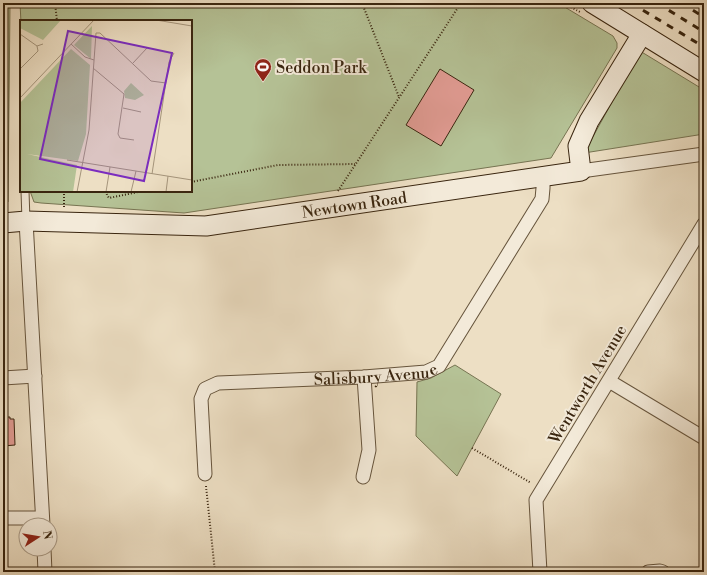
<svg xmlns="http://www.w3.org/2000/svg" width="707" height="575" font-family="'Libre Bodoni',serif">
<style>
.green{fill:#b5c296;stroke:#777452}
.building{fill:#e29c94;stroke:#39250f}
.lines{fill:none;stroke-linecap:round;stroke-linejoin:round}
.lane-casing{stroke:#66543c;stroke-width:9}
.street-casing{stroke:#66543c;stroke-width:15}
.secondary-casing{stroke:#39250f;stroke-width:21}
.path{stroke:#39250f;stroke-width:2;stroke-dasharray:1 2;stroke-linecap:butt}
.lane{stroke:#f3ead9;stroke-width:7}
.street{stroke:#f3ead9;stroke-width:13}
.secondary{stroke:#f3ead9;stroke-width:19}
.rail{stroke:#39250f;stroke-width:3;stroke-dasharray:7 7;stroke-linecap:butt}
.labels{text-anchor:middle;stroke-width:4;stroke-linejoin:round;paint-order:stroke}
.poi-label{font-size:16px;fill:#39250f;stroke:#f3ead9;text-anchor:start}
.street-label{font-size:16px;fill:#39250f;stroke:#f3ead9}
.inset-road{fill:none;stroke:#a5957c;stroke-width:1}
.view{fill:#7b2cbf;fill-opacity:0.15;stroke:#7b2cbf;stroke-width:2}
.inset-edge{fill:none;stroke:#39250f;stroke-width:2}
</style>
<rect width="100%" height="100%" fill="#eddfc4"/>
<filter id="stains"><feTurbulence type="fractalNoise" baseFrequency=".005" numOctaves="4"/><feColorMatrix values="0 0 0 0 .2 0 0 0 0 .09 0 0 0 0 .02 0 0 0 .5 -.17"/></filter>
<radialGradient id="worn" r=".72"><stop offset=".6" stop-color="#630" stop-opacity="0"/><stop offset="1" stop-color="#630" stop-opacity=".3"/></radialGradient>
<path class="green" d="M3,3H10L8,202L3,203Z
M20,3H558L613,36L617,43V48L551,158L184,213L41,203L34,202L30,191H191V21H21V23Z
M640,51L704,90V134L584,153Z
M455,365L501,394L457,476L416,436L417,382L431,378Z"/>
<path class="building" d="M440,69L474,90L441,146L406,125Z
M3,417H10V419H14L15,445L3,446Z"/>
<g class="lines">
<g class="lane-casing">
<path id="lane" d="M25,191L26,221"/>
</g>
<g class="street-casing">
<g id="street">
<path d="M581,171L704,154"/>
<path d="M26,221L43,525"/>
<path d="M3,378L35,376"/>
<path d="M609,381L704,438"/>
<path id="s1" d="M205,474L201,399L205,389L218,383L364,377L426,372L439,366L542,199L543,188V178"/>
<path d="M363,477L369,450L364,377"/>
<path d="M3,518H42"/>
<path d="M44,549L45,572"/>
<path d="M540,572L536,500L704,224"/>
<path d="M648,572L660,571L663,572"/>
</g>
</g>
<g class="secondary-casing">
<g id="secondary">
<path d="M592,3L704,72"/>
<path id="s2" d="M3,223L26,221L206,226L581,171L578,146L589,121L642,34"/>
</g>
</g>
<path class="path" d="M55,3L57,21
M362,3L399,97
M563,3L580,12
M191,182L278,165L355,164
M64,191V208
M106,191L107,195L109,198L143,191
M338,191L461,3
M472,448L531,483
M206,486L215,572"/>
<use href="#lane" class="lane"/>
<use href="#street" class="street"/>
<use href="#secondary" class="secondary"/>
<path class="rail" d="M631,3L704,47
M657,3L704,32
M681,3L704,17
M694,3L704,9"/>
</g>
<defs>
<g id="stadium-pin" transform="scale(0.9)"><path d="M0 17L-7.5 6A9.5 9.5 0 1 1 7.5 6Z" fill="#8f2418" stroke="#f3ead9"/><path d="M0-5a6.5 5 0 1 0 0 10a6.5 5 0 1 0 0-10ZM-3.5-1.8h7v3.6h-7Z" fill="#fff"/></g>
</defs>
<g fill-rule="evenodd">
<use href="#stadium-pin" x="263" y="67"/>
</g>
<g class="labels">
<g class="poi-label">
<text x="276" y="73">Seddon Park</text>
</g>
<g class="street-label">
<text dy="6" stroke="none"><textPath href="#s2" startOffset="353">Newtown Road</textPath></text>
<text dy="6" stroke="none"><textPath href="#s1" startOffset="258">Salisbury Avenue</textPath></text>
<text transform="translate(587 384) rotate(-59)" y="6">Wentworth Avenue</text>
</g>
</g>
<g transform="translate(20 20)">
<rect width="172" height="172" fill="#eddfc4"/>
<path d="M0,0H41L23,20L0,8ZM72,6L71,39L54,25ZM51,29L70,45L66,114L58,141L7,134L57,145L53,172H0V83ZM111,63L124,75L115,80L105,78L104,71Z" fill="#b5c296"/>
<path class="inset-road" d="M136,0L172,6M0,14L17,26M51,24L65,37L74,40M113,43L127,28M73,48L104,74L98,114L100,118L114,120M0,49L18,31L17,26L23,24M0,78L74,0M103,88L121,92M47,140L172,160M132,154L149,42L154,33M57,172L69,110L76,13H80L131,61L146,63M86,172L90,147M111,172L116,151M146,172L148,156"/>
<path class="view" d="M48,11L152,33L124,161L20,139Z"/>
<rect width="172" height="172" class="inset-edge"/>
</g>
<rect width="707" height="575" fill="none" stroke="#eddfc4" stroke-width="16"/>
<rect x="4" y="4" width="699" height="567" fill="none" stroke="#39250f" stroke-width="2"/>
<rect x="8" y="8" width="691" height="559" fill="none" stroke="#39250f"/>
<g transform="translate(38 537) rotate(78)"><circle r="19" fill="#f3ead9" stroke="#a99b88"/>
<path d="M0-3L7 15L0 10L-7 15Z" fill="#8f2418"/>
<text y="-6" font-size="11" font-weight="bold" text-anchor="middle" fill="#39250f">N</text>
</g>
<rect width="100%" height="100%" filter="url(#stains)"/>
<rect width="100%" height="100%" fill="url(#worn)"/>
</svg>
